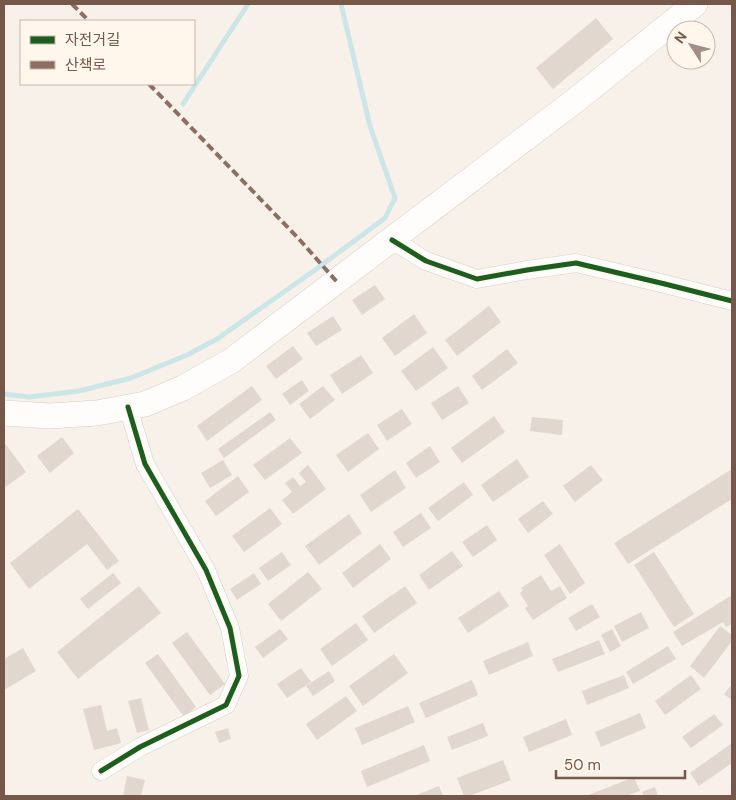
<svg xmlns="http://www.w3.org/2000/svg" width="736" height="800" font-family="'DM Sans','Noto Sans KR',sans-serif">
<style>
.lines{fill:none;stroke-linecap:round;stroke-linejoin:round}
.stream{stroke:#cce6e7;stroke-width:5}
.building{fill:#e2d7cf}
.minor-casing{stroke:#d6cec7;stroke-width:19}
.secondary-casing{stroke:#d6cec7;stroke-width:26}
.minor{stroke:#fefdfc;stroke-width:18}
.secondary{stroke:#fefdfc;stroke-width:25}
.quiet{stroke:#8d6e63;stroke-width:4;stroke-dasharray:8 4;stroke-linecap:butt}
.cycleway-casing{stroke:#fff7ec;stroke-width:8}
.cycleway{stroke:#1b5e20;stroke-width:5}
</style>
<rect width="100%" height="100%" fill="#f7f1ea"/>
<g class="lines">
<path class="stream" d="M183,104L248,4
M4,394L29,397L79,391L131,378L187,355L217,339L315,270L385,218L395,198L370,126L341,4"/>
</g>
<path class="building" d="M596,18L613,39L553,89L536,68Z
M375,285L385,299L362,315L352,300Z
M489,306L501,322L457,356L445,340Z
M414,314L427,333L395,356L382,338Z
M333,316L342,330L316,346L307,333Z
M293,346L303,359L276,379L266,366Z
M433,347L448,368L416,391L401,371Z
M507,349L518,363L482,390L472,376Z
M361,355L373,373L342,394L330,375Z
M302,380L309,391L290,405L282,394Z
M252,386L262,400L207,441L197,426Z
M323,386L335,400L310,419L299,404Z
M458,386L469,403L442,420L431,403Z
M402,409L412,424L387,441L377,425Z
M270,412L276,420L224,458L218,449Z
M494,416L505,432L462,463L451,448Z
M532,417L563,420L562,435L530,431Z
M368,433L379,449L348,472L336,455Z
M62,437L74,453L50,473L37,456Z
M290,438L302,453L265,480L253,465Z
M4,442L26,472L4,488Z
M430,446L440,462L416,478L406,463Z
M517,459L529,477L493,502L481,485Z
M223,460L232,475L210,488L201,473Z
M308,465L326,489L293,514L282,500L292,492L285,483L293,477L300,486L306,482L299,473Z
M591,465L603,480L575,502L563,486Z
M732,469V499L628,564L614,543Z
M395,470L406,488L371,512L360,495Z
M238,476L249,492L216,516L205,501Z
M464,482L473,495L438,521L428,508Z
M543,501L553,514L528,533L518,519Z
M270,508L282,524L244,552L232,536Z
M78,509L119,561L107,570L87,544L29,589L10,563Z
M421,513L431,528L403,547L393,532Z
M349,514L362,533L319,565L305,546Z
M487,525L497,540L473,557L462,542Z
M380,544L391,559L353,588L342,573Z
M560,544L585,583L570,594L544,555Z
M452,551L463,566L429,590L419,575Z
M282,552L291,565L268,581L259,568Z
M654,552L694,614L674,627L634,565Z
M308,572L322,589L281,621L268,604Z
M113,573L121,583L88,609L80,599Z
M254,573L261,584L237,600L230,589Z
M541,575L551,591L560,586L567,598L533,620L525,608L528,606L520,593L523,590L521,588Z
M139,586L161,613L78,679L57,652Z
M405,586L417,603L374,633L362,616Z
M499,591L509,606L468,633L458,618Z
M732,595V624L726,627L723,622L682,646L673,632Z
M592,604L600,617L576,631L568,618Z
M641,612L649,628L622,642L614,626Z
M356,623L368,640L332,666L320,649Z
M720,626L732,635V641L704,678L690,666Z
M280,629L288,639L263,658L255,647Z
M612,629L621,646L610,652L601,635Z
M187,632L225,684L210,695L172,643Z
M599,640L605,654L558,672L552,659Z
M528,642L533,656L489,675L483,661Z
M668,646L676,659L633,684L626,672Z
M23,648L36,671L4,690V659Z
M158,654L196,707L184,717L145,663Z
M394,654L408,673L363,706L349,686Z
M301,668L311,682L287,698L277,684Z
M329,671L335,681L313,696L306,686Z
M624,675L629,688L587,705L582,691Z
M691,675L701,689L665,715L655,701Z
M472,680L478,695L426,718L419,703Z
M732,684V700L724,694Z
M346,696L357,711L317,740L306,724Z
M141,698L149,730L137,733L128,701Z
M101,705L107,731L117,728L121,743L94,750L83,709Z
M408,706L415,722L362,745L355,728Z
M640,713L646,728L601,747L595,732Z
M714,714L723,725L691,748L682,737Z
M566,719L572,735L529,752L523,737Z
M483,723L488,736L452,750L447,737Z
M228,728L231,739L219,743L215,732Z
M732,743V763L699,786L690,773Z
M424,745L430,761L367,787L361,771Z
M503,760L511,780L469,796H464L457,778Z
M127,776L145,780L141,796H123Z
M634,777L640,791L626,796H586Z
M439,786L443,796H414Z
M655,787L658,796H644L642,792Z"/>
<g class="lines">
<g class="minor-casing">
<path id="minor" d="M392,240L426,261L477,279L527,270L576,263L665,284L732,301
M101,771L140,747L226,705L239,676L230,628L206,570L145,464L128,407"/>
</g>
<g class="secondary-casing">
<path id="secondary" d="M4,413L50,416L97,413L145,404L183,388L231,361L576,100L695,4"/>
</g>
<use href="#minor" class="minor"/>
<use href="#secondary" class="secondary"/>
<path class="quiet" d="M72,4L89,21
M149,84L299,239L337,282"/>
<g class="cycleway-casing">
<path id="cycleway" d="M392,240L426,261L477,279L527,270L576,263L665,284L732,301
M101,771L140,747L226,705L239,676L230,628L206,570L145,464L128,407"/>
</g>
<use href="#cycleway" class="cycleway"/>
</g>
<rect width="736" height="800" fill="none" stroke="#75584a" stroke-width="10"/>
<rect x="20" y="20" width="175" height="65" fill="#fff7ec" stroke="#c8b7ab"/>
<rect x="30" y="36" width="25" height="8" fill="#1b5e20" stroke="#c8b7ab"/>
<text x="65" y="45" font-size="15" fill="#75584a">자전거길</text>
<rect x="30" y="61" width="25" height="8" fill="#8d6e63" stroke="#c8b7ab"/>
<text x="65" y="70" font-size="15" fill="#75584a">산책로</text>
<g transform="translate(691 45) rotate(306)"><circle r="24" fill="#fff7ec" stroke="#c8b7ab"/>
<path d="M0-4L9 19L0 12L-9 19Z" fill="#a28e82"/>
<text y="-8" font-size="14" font-weight="bold" text-anchor="middle" fill="#75584a">N</text>
</g>
<path d="M556 770v8h129v-8" fill="none" stroke="#75584a" stroke-width="2.5"/>
<text x="564" y="770" font-size="15" fill="#75584a" stroke="#fff7ec" stroke-width="4" paint-order="stroke">50 m</text>
</svg>
